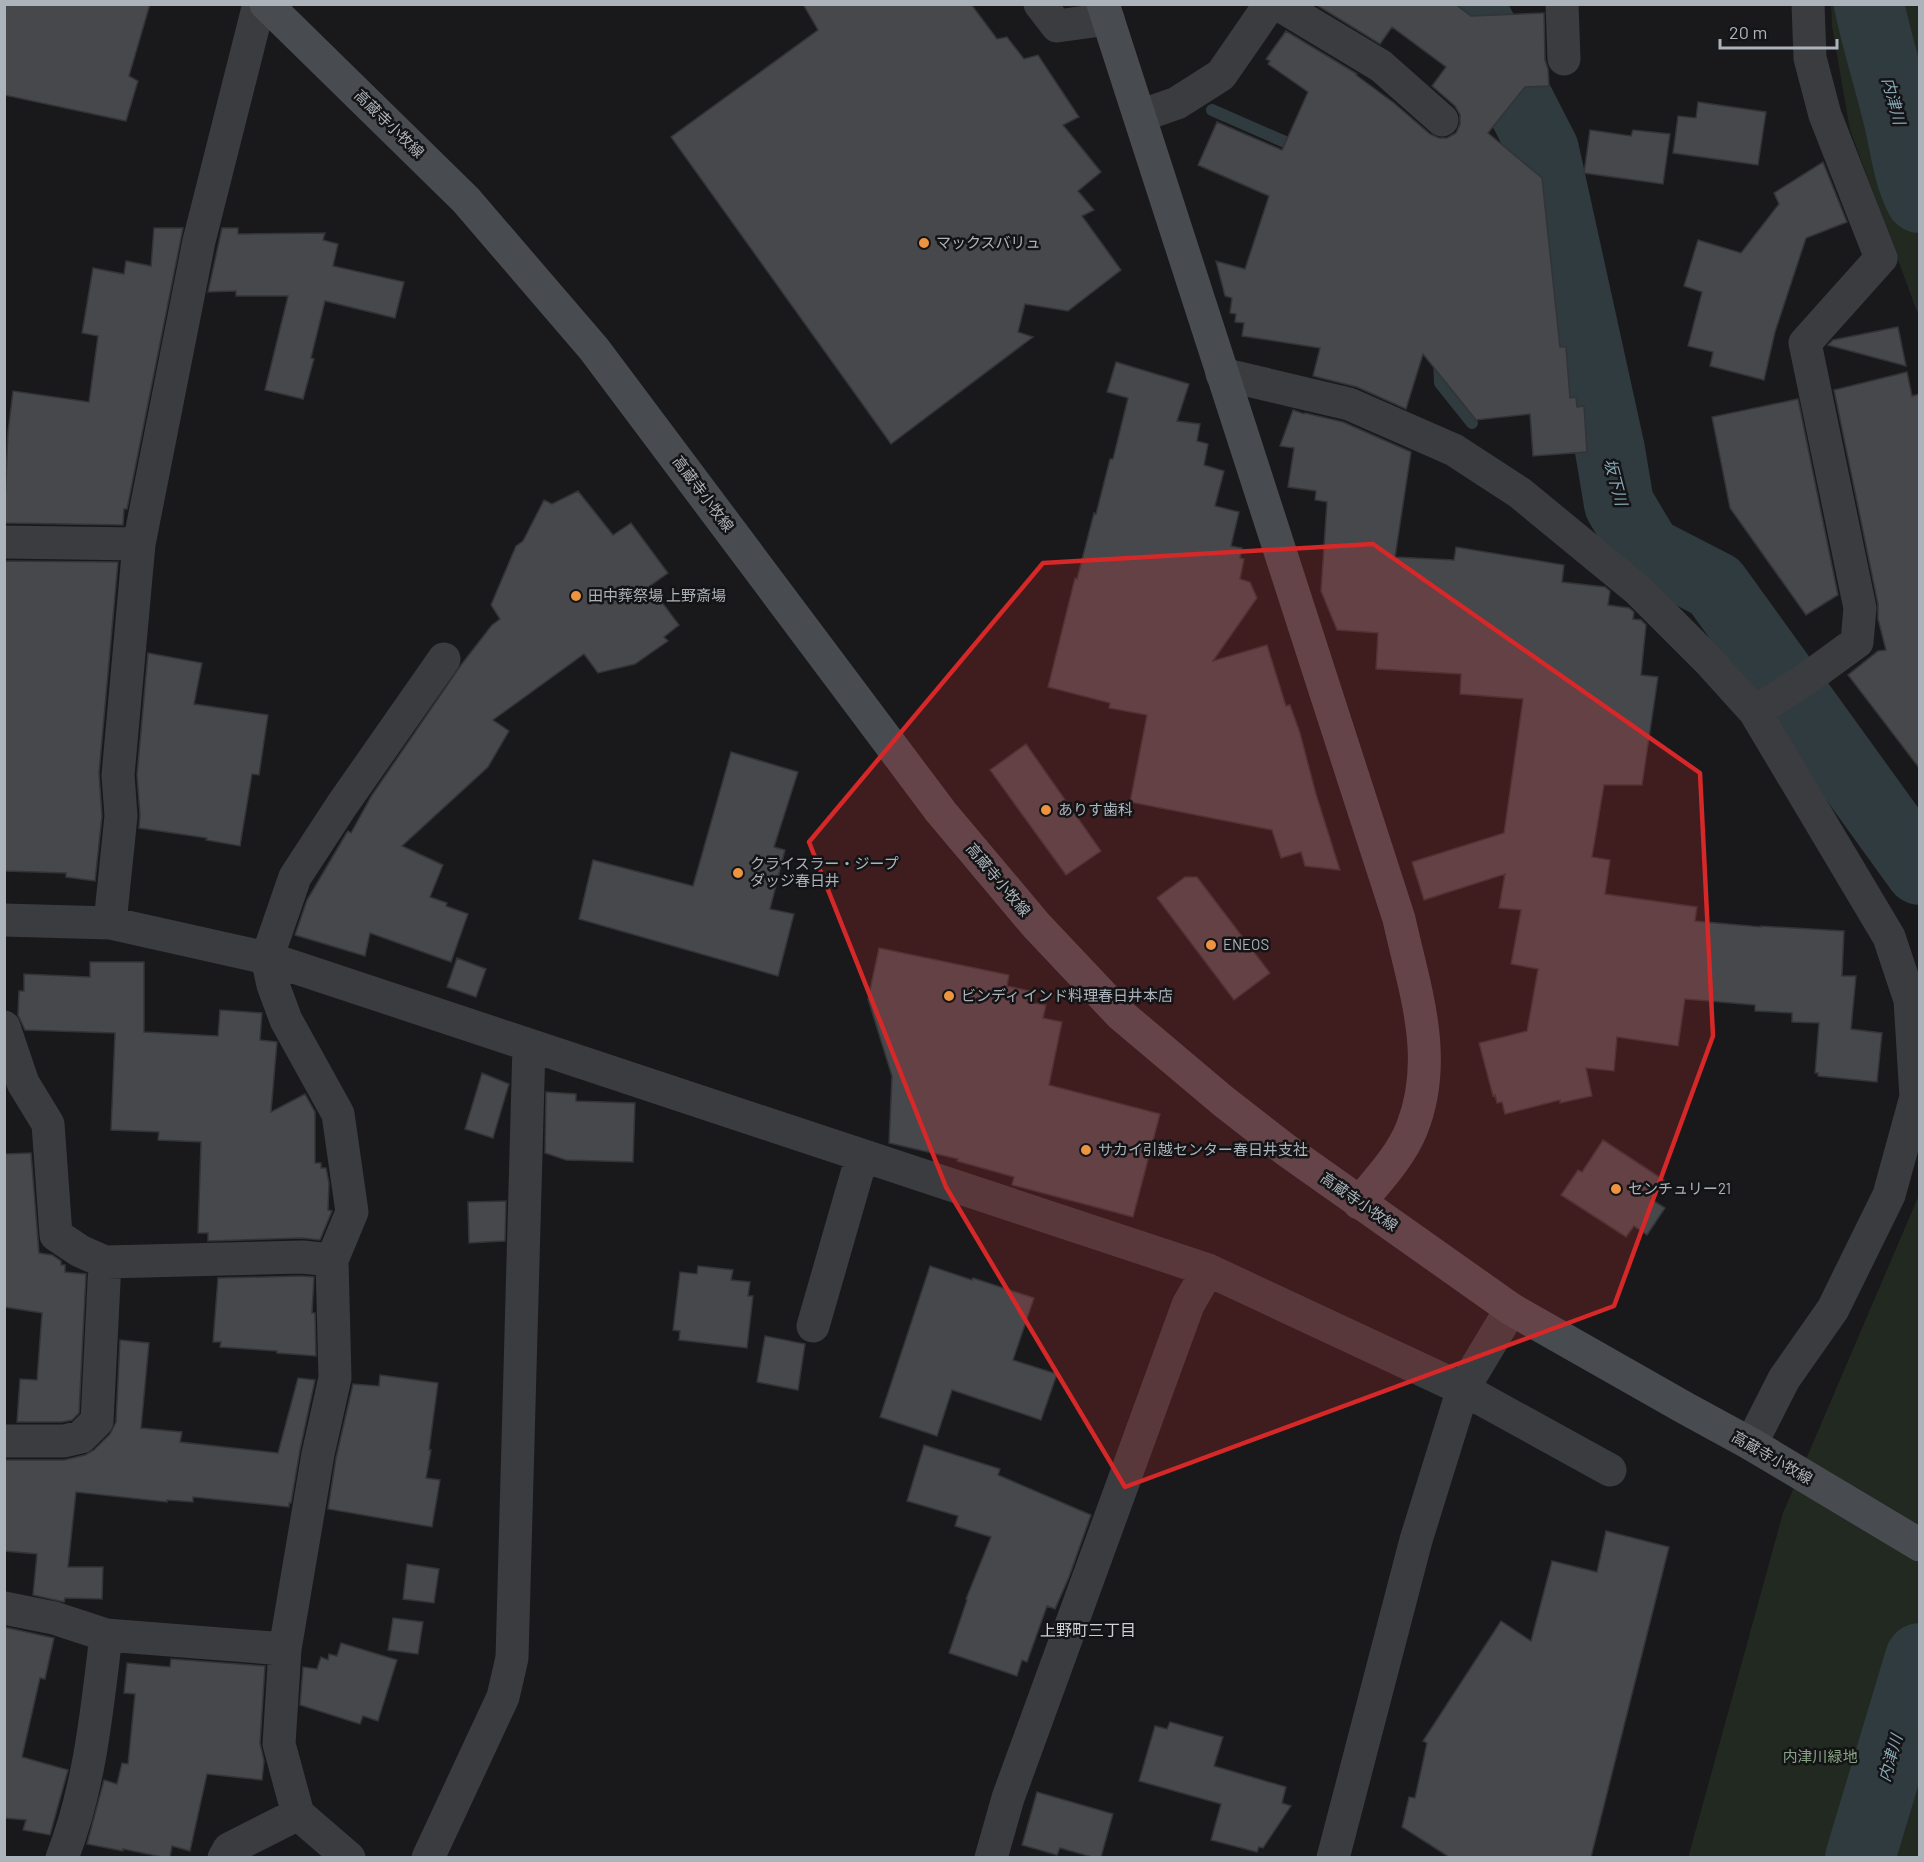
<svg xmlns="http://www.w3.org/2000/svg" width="1924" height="1862" font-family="Barlow,'Noto Sans JP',sans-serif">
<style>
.green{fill:#212921}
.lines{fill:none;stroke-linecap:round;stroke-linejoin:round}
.stream{stroke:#2f3b3f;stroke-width:12}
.river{stroke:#2f3b3f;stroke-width:70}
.building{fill:#46484b;stroke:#333437;stroke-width:1.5}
.street{stroke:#3a3c40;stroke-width:33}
.secondary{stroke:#484c50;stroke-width:33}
.marked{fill:#d62828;fill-opacity:0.2;stroke:#d62828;stroke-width:4.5;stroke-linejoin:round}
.poi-dot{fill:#ec9440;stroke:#141416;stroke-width:2}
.labels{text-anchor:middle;stroke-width:5;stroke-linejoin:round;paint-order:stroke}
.street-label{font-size:15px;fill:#acb3ba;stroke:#141416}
.poi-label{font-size:15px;fill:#acb3ba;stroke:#141416;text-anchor:start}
.park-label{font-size:15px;fill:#88a484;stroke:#141416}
.water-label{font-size:16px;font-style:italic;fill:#85a6b4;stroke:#141416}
.neighbourhood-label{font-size:16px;fill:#cdd1d6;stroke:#141416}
</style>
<rect width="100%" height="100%" fill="#19191b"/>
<path class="green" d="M1831,5H1919V317L1850,130L1832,26Z
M1919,1195V1857L1688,1858L1783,1513Z"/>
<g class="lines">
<path class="stream" d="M1212,110L1299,148
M1439,360L1440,383L1472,423
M1596,501L1619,504"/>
<path class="river" d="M1469,4L1544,150L1610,450L1619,504L1647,551L1715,586L1920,870
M1869,4C1877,43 1889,79 1898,117C1905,144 1907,173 1920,198
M1860,1858L1920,1658"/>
</g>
<path class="building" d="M4,4H150L129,76L138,81L126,121L4,95Z
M803,4H971L997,39L1007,37L1024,59L1038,55L1079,117L1063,125L1101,172L1078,191L1094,210L1082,216L1121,270L1068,311L1025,304L1018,332L1033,337L891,444L671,137L818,30Z
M1315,4H1455L1471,16L1544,13L1545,60L1548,69L1549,86L1525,87L1488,133L1542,178L1560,347H1566L1570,398L1576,397L1577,407L1584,406L1587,452L1533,456L1530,414L1476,420L1423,354L1406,409L1357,387L1313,376L1320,348L1242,336L1244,323L1235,322L1236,314L1230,313L1232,298L1225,296L1216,261L1245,269L1269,196L1198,165L1217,122L1282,150L1308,92L1268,64L1270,61L1266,59L1286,31L1357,74L1356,75L1394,103L1430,134L1439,138H1447L1456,133L1460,124V115L1455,106L1432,86L1446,67L1392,27L1380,44Z
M1698,102L1766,112L1758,165L1673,153L1678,116L1696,118Z
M1590,130L1631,136L1633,130L1670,134L1663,184L1584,173Z
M1823,162L1847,222L1806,238L1775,332L1764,380L1710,366L1713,352L1688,346L1702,292L1684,286L1698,240L1741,253L1779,204L1774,193Z
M154,228H183L127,509H124L123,525L4,523L8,432L13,391L89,402L98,336L82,333L93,268L124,274L126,261L151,266Z
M222,228H238V234L325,233L323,240L338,244L333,266L404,282L395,318L325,301L311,358L314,359L303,399L265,390L288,296H236V291L208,292Z
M1898,327L1906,366L1828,345L1833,340Z
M1116,362L1189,384L1177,421L1200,424L1197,441L1208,444L1204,465L1224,471L1215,506L1239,512L1231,546L1242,548L1240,558L1244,559L1240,579L1250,582L1257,598L1213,661L1267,645L1286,706L1290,705L1300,733L1316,794L1340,870L1305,866L1301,852L1281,858L1272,830L1130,802L1147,715L1109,708L1110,703L1048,687L1075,578L1077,579L1094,513L1096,514L1110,459H1113L1128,398L1107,392Z
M1907,372L1912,396L1920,394V769L1848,675L1878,651L1886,650L1878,619V604L1834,390Z
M1798,399L1838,595L1806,615L1730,508L1712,417Z
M1293,410L1304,414L1305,413L1343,422L1411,452L1395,557L1454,560L1456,547L1564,565L1562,582L1605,587L1610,591L1608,605L1629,608L1634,612L1633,619L1641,620L1646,625L1641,675L1658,677L1642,785H1604L1592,857L1610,860L1605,894L1697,907L1695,921L1761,927V926L1844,931L1842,976H1856L1851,1029L1882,1033L1877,1082L1818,1076V1073H1815L1819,1023L1792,1022V1013L1755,1011V1005L1685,999L1678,1046L1617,1037L1614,1071L1586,1068L1592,1096L1560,1103V1100L1505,1114L1502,1102L1497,1103L1495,1095L1493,1096L1479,1043L1527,1031L1538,969L1511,964L1521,910L1499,908L1505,874L1424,900L1412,862L1504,833L1523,699L1460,694L1461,674L1376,669L1378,633L1337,630L1321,591L1327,502L1315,500L1316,491L1288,487L1294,448L1280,446Z
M578,491L613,535L631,523L668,573L650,586L679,625L664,637L668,641L635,664L598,673L584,654L493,720L509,731L488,767L402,846L443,865L430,897L447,903L446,906L468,914L451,962L370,933L365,956L295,935L307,900L346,834L348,831L351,833L372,795L461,665L492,625L500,619L491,605L516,546L523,541L544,500L552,504Z
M4,561L118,562L99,773L102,816L95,881L66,877V873L4,871Z
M148,653L202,663L194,704L268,715L259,775L252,774L240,846L206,840L207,838L139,828L140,815L137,775Z
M1026,744L1101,851L1066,875L990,770Z
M731,752L798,772L774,847L785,850L770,909L794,914L778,976L579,919L593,860L693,886Z
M1185,877H1197L1270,973L1234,1000L1157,898Z
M879,948L1009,975L1007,986L1030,991L1027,1002L1046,1005L1043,1018L1062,1022L1049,1085L1160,1114L1133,1217L1012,1185L1014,1177L957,1161L958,1159L889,1143L892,1076L868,999Z
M457,958L486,969L476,997L447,987Z
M90,962H144V1032L218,1036L220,1010L262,1013L260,1040L277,1042L271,1112L305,1094L315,1112V1163H321V1168H326L329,1183L328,1210L332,1211L320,1240L302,1238L208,1241V1233H198L201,1142L158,1140L159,1132L111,1130L115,1033L25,1030L18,1015L19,991H24V974L90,977Z
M482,1073L509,1084L493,1138L465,1129Z
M546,1092L576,1094V1101L635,1103L633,1162L566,1160L545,1153Z
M1603,1140L1664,1180L1651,1199L1665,1208L1647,1235L1634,1226L1626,1237L1561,1195L1578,1170L1582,1172Z
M31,1153L39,1253L52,1255L61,1261V1265H65V1272L86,1274L79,1413L72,1420L62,1422H17L20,1379L37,1380L42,1313L4,1307V1154Z
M506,1201L505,1241L469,1243L468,1202Z
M698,1266L733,1270L731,1280L750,1282L748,1296H753L747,1348L679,1340L680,1331L673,1330L680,1272L697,1274Z
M930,1266L972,1280L973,1278L1034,1298L1013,1360L1057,1374L1041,1420L952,1390L937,1436L880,1417Z
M301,1276L314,1277L312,1313H315L316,1356L277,1353V1351L220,1347L221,1342H213L218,1278Z
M765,1336L805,1344L798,1390L757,1382Z
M120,1340L149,1343L141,1428L182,1432L180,1442L278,1453L298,1378L315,1380L300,1450L291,1503H289V1507L193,1497V1502L167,1500V1502L76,1492L68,1567H103L102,1599L65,1598L64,1602L33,1595L37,1554L4,1551V1460H64L85,1455L94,1450L110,1434L116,1422Z
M380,1375L438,1383L429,1450H431L426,1478L440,1480L432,1527L328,1509L336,1458L353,1384L379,1386Z
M924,1445L1000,1469L998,1475L1091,1515L1069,1577L1055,1609L1047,1606L1027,1662L1022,1660L1017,1676L949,1653L967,1600L966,1599L991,1537L955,1526L958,1516L907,1501Z
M1606,1531L1669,1547L1591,1857H1449L1402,1827L1409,1797L1415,1798L1427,1743L1423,1741L1501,1621L1531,1641L1552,1561L1597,1572Z
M407,1564L439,1569L434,1603L403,1599Z
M393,1618L423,1622L418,1654L388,1650Z
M4,1627L54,1638L45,1679L40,1678L22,1757L68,1770L50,1835L23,1830L26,1820L4,1818Z
M341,1643L397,1660L378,1721L363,1716L360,1724L300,1705L303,1667L317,1669L321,1657L328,1660L329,1654L337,1656Z
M171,1659L265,1666L260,1743L264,1761L262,1780L207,1774L190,1851L172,1846L170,1857H162L123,1849V1851L87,1844L104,1780L117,1784L122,1763L128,1764L135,1694L124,1693L127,1663L170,1667Z
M1170,1722L1223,1737L1214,1766L1286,1787L1282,1803L1291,1806L1263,1848L1259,1847L1257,1852L1211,1840L1221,1804L1139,1781L1155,1726L1167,1729Z
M1037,1792L1113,1814L1101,1857H1092L1060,1848L1057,1855L1022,1845Z"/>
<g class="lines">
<path class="street" d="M1040,4L1057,26L1108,19
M1278,4L1381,66L1442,120
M1562,4L1564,59
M1140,116L1177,103L1221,75L1270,4
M1222,374L1349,404L1454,450L1520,493L1638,590L1708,660L1755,712L1889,937L1910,1000L1916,1097L1889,1195L1833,1309L1784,1379L1751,1444
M4,542L139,544
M1755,712L1809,677L1857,642L1860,608L1805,343L1881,258L1825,115L1810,58L1808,4
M4,920L110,923L267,958L1208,1270L1463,1389L1610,1470
M110,923L121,816L118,775L139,544L199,241L259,4
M4,1027L23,1083L48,1124L56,1235L80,1251L105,1262L302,1257L332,1260
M813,1326L862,1156
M4,1441H64L81,1437L97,1421L105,1262
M4,1608L54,1618L106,1635L285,1649
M62,1858C90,1786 97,1710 106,1635
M224,1858L229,1849L298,1814
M349,1858L298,1814L279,1744L285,1649L318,1454L335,1378L332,1260L352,1212L338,1114L286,1020L273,985L267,958L295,877L342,805L444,659
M428,1858L503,1697L512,1658L529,1045
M991,1858L1008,1798L1188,1305L1208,1270
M1333,1858L1416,1540L1463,1389L1511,1309"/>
<path class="secondary" d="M266,4L466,200L594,349L941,812L1036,925L1121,1015L1223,1101L1286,1150L1511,1309L1685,1408L1751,1444L1920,1545
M1103,4L1399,919C1414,988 1440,1057 1412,1128C1401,1156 1378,1180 1359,1203"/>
</g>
<path class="marked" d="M1373,544L1700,773L1713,1036L1614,1306L1125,1487L946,1187L809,842L1043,563Z"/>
<g class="poi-dot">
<circle cx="924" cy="243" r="6"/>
<circle cx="576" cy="596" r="6"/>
<circle cx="1046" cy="810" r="6"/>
<circle cx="738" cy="873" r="6"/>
<circle cx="1211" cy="945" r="6"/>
<circle cx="949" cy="996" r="6"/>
<circle cx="1086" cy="1150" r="6"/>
<circle cx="1616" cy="1189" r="6"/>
</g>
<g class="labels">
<g class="street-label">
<text transform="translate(389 124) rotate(44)" y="5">高蔵寺小牧線</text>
<text transform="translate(703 494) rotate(53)" y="5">高蔵寺小牧線</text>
<text transform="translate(998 880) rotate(50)" y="5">高蔵寺小牧線</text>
<text transform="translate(1359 1202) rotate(35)" y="5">高蔵寺小牧線</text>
<text transform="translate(1772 1458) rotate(30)" y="5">高蔵寺小牧線</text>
</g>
<g class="poi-label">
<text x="936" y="248">マックスバリュ</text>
<text x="588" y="601">田中葬祭場 上野斎場</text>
<text x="1058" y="815">ありす歯科</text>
<text x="750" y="869">クライスラー・ジープ<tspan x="750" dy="17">ダッジ春日井</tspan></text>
<text x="1223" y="950">ENEOS</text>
<text x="961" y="1001">ビンディ インド料理春日井本店</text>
<text x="1098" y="1155">サカイ引越センター春日井支社</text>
<text x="1628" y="1194">センチュリー21</text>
</g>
<g class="park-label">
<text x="1820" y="1762">内津川緑地</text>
</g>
<g class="water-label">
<text transform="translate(1894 101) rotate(75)" y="6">内津川</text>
<text transform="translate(1616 482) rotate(75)" y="6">坂下川</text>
<text transform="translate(1890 1758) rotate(-74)" y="6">内津川</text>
</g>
<g class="neighbourhood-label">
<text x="1088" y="1636">上野町三丁目</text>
</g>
</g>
<rect width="1924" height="1862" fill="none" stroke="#acb3ba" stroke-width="12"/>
<path d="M1720 39v9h117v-9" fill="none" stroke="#acb3ba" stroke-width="3"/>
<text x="1729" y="39" font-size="18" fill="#acb3ba" stroke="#141416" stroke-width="4.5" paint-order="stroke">20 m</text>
</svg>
